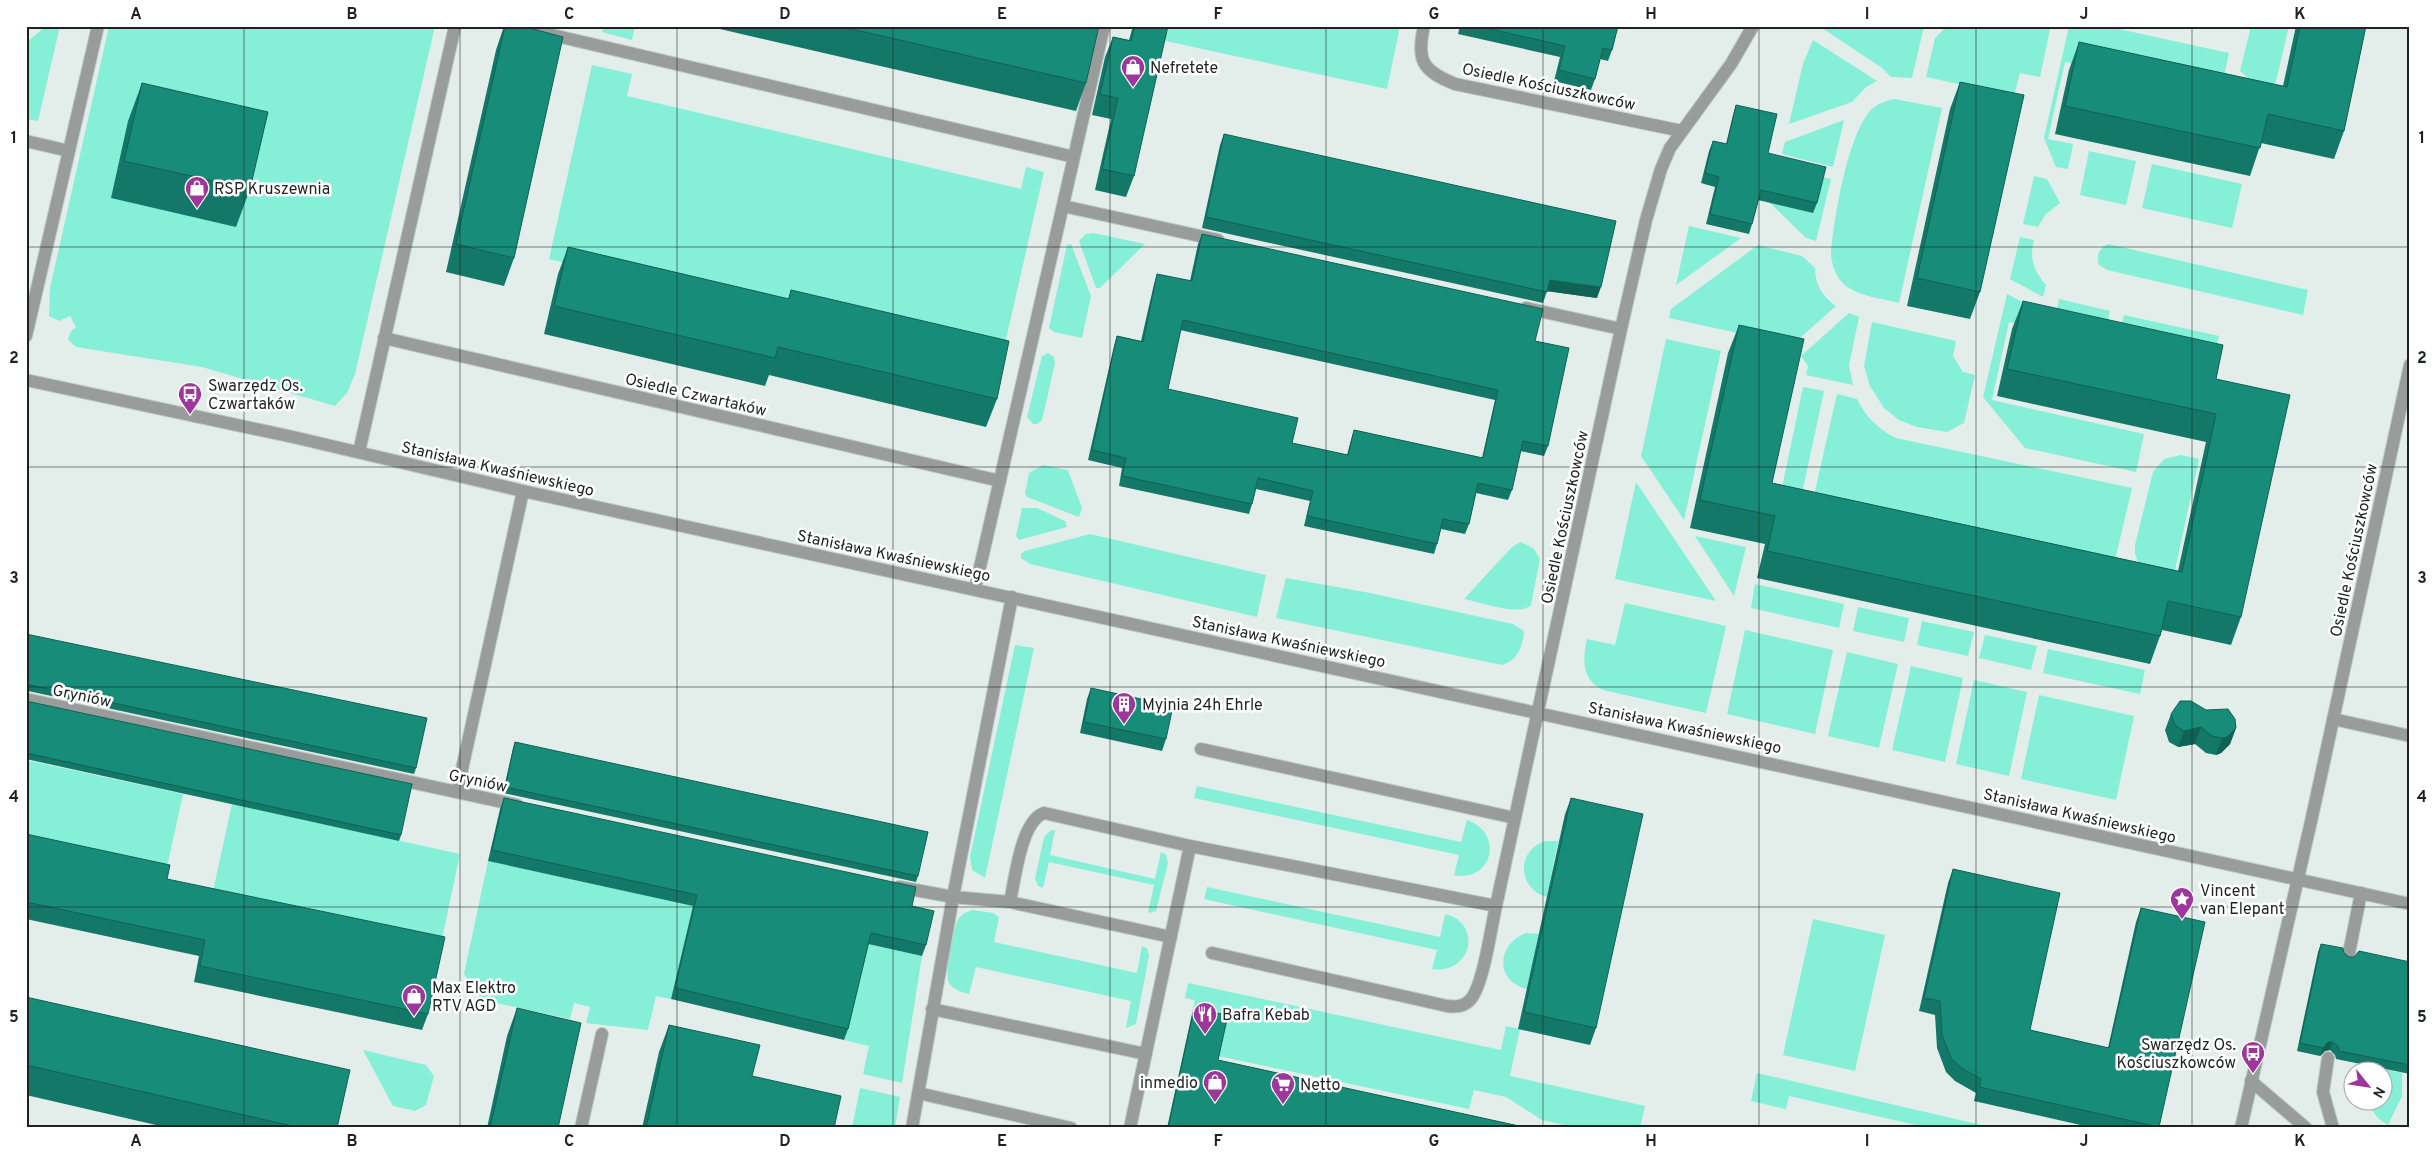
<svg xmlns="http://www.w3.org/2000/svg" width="2436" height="1154" font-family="Overpass,sans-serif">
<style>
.green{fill:#85efd8}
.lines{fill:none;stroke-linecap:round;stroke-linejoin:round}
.lane-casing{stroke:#c0c9c7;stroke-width:14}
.street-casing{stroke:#c0c9c7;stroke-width:14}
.lane{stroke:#989d9c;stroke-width:12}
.street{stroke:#989d9c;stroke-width:12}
.wall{fill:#147868;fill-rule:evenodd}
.shaded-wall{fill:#106255}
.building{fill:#178c79;stroke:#106255;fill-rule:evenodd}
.grid{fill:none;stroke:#1e2221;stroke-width:1;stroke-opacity:0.55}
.labels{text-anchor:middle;stroke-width:5;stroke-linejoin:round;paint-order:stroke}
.poi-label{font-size:16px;fill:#1e2221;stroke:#fff;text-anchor:start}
.street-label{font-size:16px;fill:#1e2221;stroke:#fff}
.neatline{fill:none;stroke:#1e2221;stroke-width:2}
.grid-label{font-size:16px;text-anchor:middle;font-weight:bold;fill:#1e2221}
</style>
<rect width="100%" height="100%" fill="#e3eeeb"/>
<path class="green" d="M46,26H60L38,121L26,119V43Z
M109,26H435L355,374L347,393L335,406L202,367L76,347L68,340L71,331L76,327L70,316L59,321L49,316L50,288Z
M604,26H635L632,40L602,32Z
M1135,26H1400L1387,89L1133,34Z
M1819,26H1924L1912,78L1891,77L1882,68Z
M1947,26H2048L2050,29L2040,77L2020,73L2014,96L1926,77L1935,38Z
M2069,26H2105L2229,53L2220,95L2065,62L2048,139L2073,144L2068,169L2056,167L2044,138Z
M2251,26H2289L2272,99L2240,71Z
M1813,40L1877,81L1866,87L1852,102L1789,124L1803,64Z
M592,65L632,74L627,96L1021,189L1026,167L1044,172L1002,357L770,312L549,259Z
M1894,99L1942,108L1899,303C1867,295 1835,295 1831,255C1833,222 1848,130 1873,108C1879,103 1887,101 1894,99Z
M1844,120L1833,167L1782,154L1785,142Z
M2089,151L2136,161L2126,205L2080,195Z
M2152,164L2242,184L2232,228L2142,208Z
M2034,176L2047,179L2060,203L2045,215L2038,227L2023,224Z
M1822,177L1831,179L1816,241L1806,238L1770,203Z
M1689,226L1741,238L1676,285Z
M1093,233L1145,244L1100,288H1096L1079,241L1086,234Z
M2020,237L2034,240C2029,258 2034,271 2046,285L2043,297L2010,279Z
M1071,244L1091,296L1082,338L1054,332L1049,328L1067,245Z
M2108,244L2308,290L2303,315L2107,270L2099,265C2096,256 2099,248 2108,244Z
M1758,245L1802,256L1815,268C1815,285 1822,296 1836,306L1792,345L1669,318L1671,309Z
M2007,294L2040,311L2037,328L2009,322L1992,400L2144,434L2136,472L2025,448L1983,397Z
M2059,299L2110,311L2104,342L2052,331Z
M1849,313L1859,317L1849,365L1853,385L1806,375L1808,366L1801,356Z
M2124,315L2219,336L2211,366L2117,345Z
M1872,322L1956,341L1953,356L1963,372L1975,375L1964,423L1947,432L1917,427L1899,420L1884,408L1870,386L1864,366Z
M1666,339L1721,351L1684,520L1641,456Z
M1048,353L1054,357L1055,363L1042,420L1037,424H1033L1027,417L1042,356Z
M1803,387L1824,391L1801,498L1782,488Z
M1837,394L1857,399C1866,417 1878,429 1896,438L2132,488L2111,577L1810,513Z
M2181,455L2199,459L2173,579L2138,563L2135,553V545L2153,472L2164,459Z
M1043,465L1068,470L1082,508L1079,517L1027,497L1025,494L1029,473Z
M1636,482L1716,601L1615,579Z
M1022,508H1037L1065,521L1067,527L1019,540L1016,536Z
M1090,534L1266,575L1257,617L1030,564L1021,558V554L1025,551Z
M1695,536L1746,547L1734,596Z
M1521,542L1534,549L1540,559L1531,605C1520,617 1480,602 1464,599L1512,547Z
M1286,578L1365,592L1513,624L1524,631C1523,646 1518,660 1502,665L1276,618Z
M1755,584L1844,604L1839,628L1751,608Z
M1625,603L1726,626L1706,713L1607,691C1582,683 1582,662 1587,639L1615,645Z
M1858,607L1909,618L1904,642L1853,631Z
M1922,621L1974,632L1968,656L1917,645Z
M1745,630L1833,650L1815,734L1727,714Z
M1985,635L2037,646L2031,670L1979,658Z
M1015,645L1034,648L985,878L972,870L970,857Z
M2048,649L2145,670L2140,694L2043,673Z
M1847,652L1898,664L1879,748L1828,736Z
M1911,666L1963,678L1945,762L1892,750Z
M1974,680L2027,692L2009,776L1956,764Z
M2039,695L2134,716L2116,800L2021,779Z
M26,760L183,794L164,881L26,851Z
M1197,786L1461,842L1467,820C1505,833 1492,883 1454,875L1459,855L1194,798Z
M232,804L460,854L439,953L210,905Z
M1051,830H1055L1050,855L1155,879L1161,852L1166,855L1168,863L1156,911L1148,913L1154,885L1049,862L1043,888L1038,886L1035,879L1044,837Z
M1546,841H1558L1547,897C1517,889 1516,849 1546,841Z
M488,861L922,956L902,1083L863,1074L869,1046L844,1040L862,966L689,926L671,999L656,996L648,1030L586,1023L590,1007L574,1003L570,1019L482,1000L464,974Z
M1207,887L1440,937L1445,914C1483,923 1472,975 1432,969L1437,950L1204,899Z
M973,910L993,913L999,917L994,942L1137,973L1142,946L1147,948L1149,956L1136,1024L1126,1028L1131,1001L976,967L969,994C961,992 954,990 949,983C944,975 953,926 959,918C963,913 967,912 973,910Z
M1813,919L1885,935L1855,1071L1783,1055Z
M1526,933L1539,934L1527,989C1494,981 1497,944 1526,933Z
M1188,983L1501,1050L1506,1026L1520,1029L1510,1076L1645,1106L1640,1128H1577L1542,1120L1506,1097L1474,1090L1469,1109L1218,1056L1192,1014L1195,1000L1185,998Z
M363,1050L426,1065L434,1076L426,1105L415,1111L393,1106Z
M2379,1068L2402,1073V1096L2388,1125L2379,1119L2365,1102H2384V1072L2378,1071Z
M1757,1073L1994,1128H1929L1789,1096L1786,1109L1751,1101Z
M860,1088L900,1097L895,1128H852Z"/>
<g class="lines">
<g class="lane-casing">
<path id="lane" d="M1201,749L1515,818
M953,897L1010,902L1171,937
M1010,902C1015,879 1021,821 1044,813L1190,846L1496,906L1538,711
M1212,953L1447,1006C1454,1007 1463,1007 1469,1001C1483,989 1491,927 1496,906
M2348,958L2361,893
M932,1009L1146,1054
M2328,1058L2323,1092L2333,1128
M2251,1081L2306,1128
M918,1093L1071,1128
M912,1128L953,897L1012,597
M1130,1128L1190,846"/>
</g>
<g class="street-casing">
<path id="street" d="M514,26L1074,157
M1424,26C1416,61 1423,71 1455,84L1682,131
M26,141L69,151
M1063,206L1218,240
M1526,308L1621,329
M26,336L98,26
M384,338L1000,481
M26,380L293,437L523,491L2410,904
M359,452L455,26
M975,589L1104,26
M26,699L517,805
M1538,711L1621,329L1646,220L1661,169L1670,148L1731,64L1753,26
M2333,719L2410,736
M457,792L523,491
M899,887L953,897
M581,1128L602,1034
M2241,1128L2312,817L2410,365"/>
</g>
<use href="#lane" class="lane"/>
<use href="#street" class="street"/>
</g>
<path class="wall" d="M504,26H522L514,258L504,286L446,272L496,50Z
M707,26H1099L1086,83L1076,111Z
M1133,26H1135L1134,176L1126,197L1095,190L1111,119L1092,115L1105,57L1113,37L1129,40Z
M1460,26H1618L1612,50L1608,61L1600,59L1595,79L1591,90L1554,81L1560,57L1458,34Z
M2296,26H2366L2344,131L2334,159L2261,143L2250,176L2055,134L2069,70L2079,42L2283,86Z
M1960,82L1980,292L1970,319L1907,306L1950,109Z
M142,83L250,189L236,227L111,198L128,121Z
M1736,105L1768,153L1817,203L1813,213L1758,200L1752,224L1749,234L1706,224L1715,187L1701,183L1709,151L1713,141L1726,144L1733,115Z
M1224,134L1597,298L1547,291L1543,303L1202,228L1220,145Z
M1202,234L1535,341L1548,446L1544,456L1520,451L1512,490L1508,500L1476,493L1469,524L1465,534L1441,529L1437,544L1434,554L1304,526L1310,501L1256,489L1252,504L1249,514L1119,486L1122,468L1088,460L1114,346L1117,336L1141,341L1154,284L1157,274L1190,281L1198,244ZM1180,330L1495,400L1482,458L1354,430L1351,440L1347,455L1292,443L1168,389Z
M568,247L788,299L791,290L997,399L986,427L769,375L765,386L544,334L558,274Z
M2023,301L2216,379L2241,617L2231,645L2162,630L2160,636L2150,664L1757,578L1765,544L1690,528L1728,353L1739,325L1772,483L2178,571L2206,442L1997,396L2012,329Z
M26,634L416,768L414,774L28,691L26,692Z
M1091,688L1166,739L1162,751L1080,733L1087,699Z
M26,701L401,835L399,841L26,759Z
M2171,714L2236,728L2230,744L2221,753L2216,755L2206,753L2195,744L2178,747L2169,742L2165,730Z
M515,742L918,876L916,882L503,793L513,748Z
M504,798L912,906L926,945L922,956L868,944L848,1029L844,1040L671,999L693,906L488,861L500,809Z
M1571,798L1596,1028L1590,1045L1518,1029L1565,814Z
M26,834L167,879L428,1014L422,1030L194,982L199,956L26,919Z
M1953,869L2030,1030L2108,1048L2136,922L2141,908L2158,1128H2094L1974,1101L1976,1093L1955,1081L1946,1072L1937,1048L1935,1015L1919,1011L1948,883Z
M2321,944L2344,953L2349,957L2410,962V1074L2336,1059L2335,1055L2330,1050L2325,1051L2320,1056L2297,1051L2318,952Z
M26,997L337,1128H169L26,1095Z
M517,1008L558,1128H487L507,1036Z
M1194,1009L1218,1060L1528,1128H1167L1192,1014Z
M669,1025L752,1076L834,1128H642L659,1052Z"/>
<path class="shaded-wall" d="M1550,280L1601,287L1597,298L1546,291Z
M30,685L28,691L26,692V686Z
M2201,727L2195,744L2178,747L2184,731Z
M2236,728L2230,744L2221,753L2216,755L2222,738Z
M2328,1042H2333L2330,1050L2325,1051L2320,1056L2323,1048Z"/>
<path class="building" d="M505,26H522L563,37L514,258L456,244Z
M839,26H1099L1086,83Z
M1135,26H1168L1134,176L1102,169L1118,98L1100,94L1113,37L1131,41Z
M1477,26H1618L1612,50L1603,48L1595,79L1559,70L1565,46Z
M2300,26H2366L2344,131L2268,114L2260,148L2065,106L2079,42L2287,87Z
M1960,82L2024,95L1980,292L1917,278Z
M142,83L268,112L250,189L124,161Z
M1736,105L1777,114L1768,153L1826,167L1817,203L1761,190L1752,224L1710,214L1719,177L1705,173L1713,141L1727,144Z
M1224,134L1616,221L1601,287L1550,280L1547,292L1206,217Z
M1202,234L1543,309L1535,341L1569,348L1548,446L1523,441L1512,490L1478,483L1469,524L1443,519L1437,544L1307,516L1313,491L1258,478L1252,504L1122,476L1126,458L1092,450L1117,336L1143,342L1157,274L1192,281ZM1183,320L1498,390L1483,458L1354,430L1348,455L1292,443L1298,418L1168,389Z
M568,247L789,299L791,290L1009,341L997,399L778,347L775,358L554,306Z
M2023,301L2223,345L2216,379L2290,395L2241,617L2168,601L2160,636L1767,551L1775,516L1700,500L1739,325L1804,339L1772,483L2182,572L2216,414L2007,369Z
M26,634L427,718L416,768L30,685L26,686Z
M1091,688L1173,706L1166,739L1084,722Z
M26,701L412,784L401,835L26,753Z
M2180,701H2191L2206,710L2228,709L2235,719L2236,728L2227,737L2222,738L2212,736L2201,727L2184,731L2175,725L2171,714Z
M515,742L928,832L918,876L505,787Z
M504,798L916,887L912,906L934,911L926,945L871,933L848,1029L675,988L697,895L492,850Z
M1571,798L1643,814L1596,1028L1524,1012Z
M26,834L170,865L167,879L445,937L428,1014L200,966L205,940L26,902Z
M1953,869L2060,893L2030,1030L2109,1048L2141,908L2205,922L2159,1127L1979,1087L1981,1079L1960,1067L1951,1058L1942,1035L1940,1001L1924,998Z
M2321,944L2343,948L2344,953L2349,957H2354L2359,951L2410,962V1065L2339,1051L2338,1046L2333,1042H2328L2323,1048L2300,1043Z
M26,997L350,1070L337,1128H301L26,1065Z
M517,1008L581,1023L558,1128H490Z
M1194,1009L1228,1015L1218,1060L1528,1128H1168Z
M669,1025L760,1045L752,1076L841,1096L834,1128H646Z"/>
<path class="grid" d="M244,26V1128M460,26V1128M677,26V1128M893,26V1128M1110,26V1128M1326,26V1128M1543,26V1128M1759,26V1128M1976,26V1128M2192,26V1128M26,247H2410M26,467H2410M26,687H2410M26,907H2410"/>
<defs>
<g id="shop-pin" transform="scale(1.25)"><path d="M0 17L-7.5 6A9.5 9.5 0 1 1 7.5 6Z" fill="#9d379b" stroke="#fff"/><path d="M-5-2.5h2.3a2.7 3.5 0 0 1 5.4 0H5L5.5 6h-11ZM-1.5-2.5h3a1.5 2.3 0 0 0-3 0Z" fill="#fff"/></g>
<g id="bus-pin" transform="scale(1.25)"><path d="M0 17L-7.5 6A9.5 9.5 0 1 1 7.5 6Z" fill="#9d379b" stroke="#fff"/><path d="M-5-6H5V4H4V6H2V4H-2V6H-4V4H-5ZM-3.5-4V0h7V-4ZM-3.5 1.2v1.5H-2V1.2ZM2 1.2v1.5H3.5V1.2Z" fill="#fff"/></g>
<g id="building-pin" transform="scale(1.25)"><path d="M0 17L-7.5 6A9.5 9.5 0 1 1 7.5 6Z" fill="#9d379b" stroke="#fff"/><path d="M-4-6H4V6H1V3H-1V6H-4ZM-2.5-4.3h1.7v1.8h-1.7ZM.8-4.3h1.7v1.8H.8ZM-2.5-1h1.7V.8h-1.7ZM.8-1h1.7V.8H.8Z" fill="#fff"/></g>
<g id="sight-pin" transform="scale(1.25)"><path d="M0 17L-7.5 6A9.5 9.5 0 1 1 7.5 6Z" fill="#9d379b" stroke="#fff"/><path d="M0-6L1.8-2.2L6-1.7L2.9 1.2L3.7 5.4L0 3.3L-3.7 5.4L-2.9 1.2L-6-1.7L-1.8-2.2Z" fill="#fff"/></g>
<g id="restaurant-pin" transform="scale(1.25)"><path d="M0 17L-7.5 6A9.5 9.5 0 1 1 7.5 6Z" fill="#9d379b" stroke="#fff"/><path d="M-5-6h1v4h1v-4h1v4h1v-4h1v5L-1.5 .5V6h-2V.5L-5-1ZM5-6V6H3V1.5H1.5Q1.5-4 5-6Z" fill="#fff"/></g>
<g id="supermarket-pin" transform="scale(1.25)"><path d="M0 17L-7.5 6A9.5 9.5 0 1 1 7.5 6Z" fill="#9d379b" stroke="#fff"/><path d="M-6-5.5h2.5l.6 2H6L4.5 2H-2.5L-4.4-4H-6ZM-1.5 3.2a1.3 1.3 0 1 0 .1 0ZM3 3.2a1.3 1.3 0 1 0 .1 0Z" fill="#fff"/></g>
</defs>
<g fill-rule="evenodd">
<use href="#shop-pin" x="1133" y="67"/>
<use href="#shop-pin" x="197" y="188"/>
<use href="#bus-pin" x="190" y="394"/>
<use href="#building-pin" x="1124" y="704"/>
<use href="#sight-pin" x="2182" y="899"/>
<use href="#shop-pin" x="414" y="996"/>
<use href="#restaurant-pin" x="1205" y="1014"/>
<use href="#bus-pin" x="2253" y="1053"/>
<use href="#shop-pin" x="1215" y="1082"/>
<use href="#supermarket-pin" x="1283" y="1084"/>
</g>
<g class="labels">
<g class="poi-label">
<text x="1150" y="73">Nefretete</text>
<text x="214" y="194">RSP Kruszewnia</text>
<text x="208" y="391">Swarzędz Os.<tspan x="208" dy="18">Czwartaków</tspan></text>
<text x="1142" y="710">Myjnia 24h Ehrle</text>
<text x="2200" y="896">Vincent<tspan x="2200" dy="18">van Elepant</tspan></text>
<text x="432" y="993">Max Elektro<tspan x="432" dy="18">RTV AGD</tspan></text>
<text x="1222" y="1020">Bafra Kebab</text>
<text x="2236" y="1050" text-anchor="end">Swarzędz Os.<tspan x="2236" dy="18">Kościuszkowców</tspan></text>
<text x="1198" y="1088" text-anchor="end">inmedio</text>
<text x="1300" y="1090">Netto</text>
</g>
<g class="street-label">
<text transform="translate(1549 86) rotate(12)" y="6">Osiedle Kościuszkowców</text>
<text transform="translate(696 394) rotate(13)" y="6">Osiedle Czwartaków</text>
<text transform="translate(498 468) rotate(13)" y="6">Stanisława Kwaśniewskiego</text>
<text transform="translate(1564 517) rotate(-78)" y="6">Osiedle Kościuszkowców</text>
<text transform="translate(2353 550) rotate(-78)" y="6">Osiedle Kościuszkowców</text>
<text transform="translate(894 555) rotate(12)" y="6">Stanisława Kwaśniewskiego</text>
<text transform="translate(1289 641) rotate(12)" y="6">Stanisława Kwaśniewskiego</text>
<text transform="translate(82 695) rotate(12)" y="6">Gryniów</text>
<text transform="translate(1685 727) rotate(12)" y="6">Stanisława Kwaśniewskiego</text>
<text transform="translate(478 780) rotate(12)" y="6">Gryniów</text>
<text transform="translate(2080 815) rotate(13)" y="6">Stanisława Kwaśniewskiego</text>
</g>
</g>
<rect width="2436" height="1154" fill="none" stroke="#ffffff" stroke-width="55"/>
<g transform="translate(2368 1086) rotate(120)"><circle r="24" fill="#ffffff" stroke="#a5a7a6"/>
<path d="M0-4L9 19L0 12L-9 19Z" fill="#9d379b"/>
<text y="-8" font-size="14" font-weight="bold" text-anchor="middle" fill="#1e2221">N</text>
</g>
<rect x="28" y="28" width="2380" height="1098" class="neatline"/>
<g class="grid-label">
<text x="136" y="19">A</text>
<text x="352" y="19">B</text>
<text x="569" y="19">C</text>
<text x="785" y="19">D</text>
<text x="1002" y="19">E</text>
<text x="1218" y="19">F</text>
<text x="1434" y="19">G</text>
<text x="1651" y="19">H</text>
<text x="1867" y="19">I</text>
<text x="2084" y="19">J</text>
<text x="2300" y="19">K</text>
<text x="14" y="143">1</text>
<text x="2422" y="143">1</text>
<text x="14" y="363">2</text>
<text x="2422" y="363">2</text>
<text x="14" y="583">3</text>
<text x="2422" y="583">3</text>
<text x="14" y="802">4</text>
<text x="2422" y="802">4</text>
<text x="14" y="1022">5</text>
<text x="2422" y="1022">5</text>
<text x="136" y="1146">A</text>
<text x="352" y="1146">B</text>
<text x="569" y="1146">C</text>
<text x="785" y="1146">D</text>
<text x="1002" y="1146">E</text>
<text x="1218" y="1146">F</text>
<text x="1434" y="1146">G</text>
<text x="1651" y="1146">H</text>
<text x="1867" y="1146">I</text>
<text x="2084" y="1146">J</text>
<text x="2300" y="1146">K</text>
</g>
</svg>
